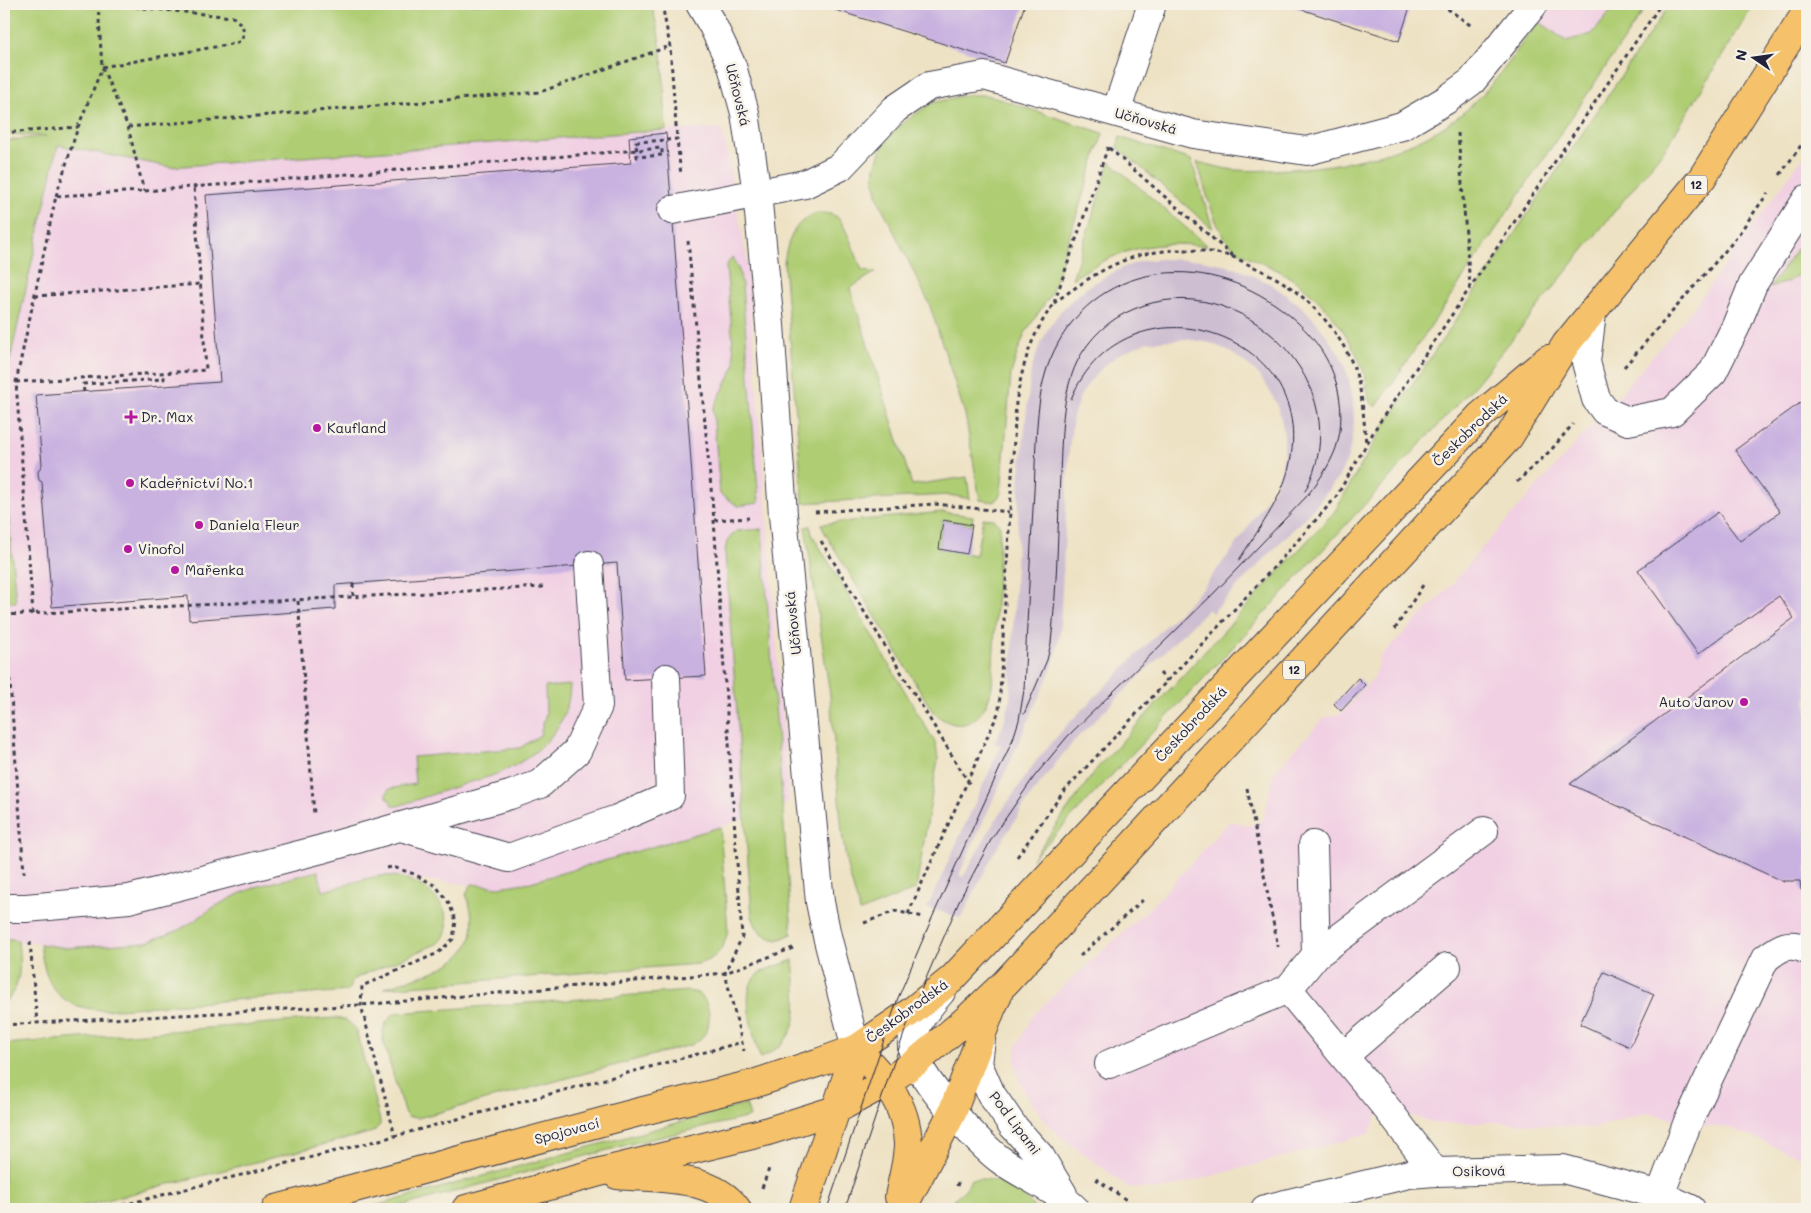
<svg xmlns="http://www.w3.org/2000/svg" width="1811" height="1213" font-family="Mali,sans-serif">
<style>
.built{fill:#f1d0e3}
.industrial{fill:#cebed1;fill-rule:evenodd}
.green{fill:#afcd73;stroke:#687857}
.building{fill:#c9b2e0}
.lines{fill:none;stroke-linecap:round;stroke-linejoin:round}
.minor-casing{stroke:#413f50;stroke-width:30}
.major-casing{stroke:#413f50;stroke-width:30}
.path{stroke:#413f50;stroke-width:3;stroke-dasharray:4 4;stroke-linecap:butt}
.minor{stroke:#fff;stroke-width:28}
.major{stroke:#f5c16b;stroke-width:28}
.tram{stroke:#22223b;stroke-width:1}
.path-bridge{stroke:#413f50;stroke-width:3;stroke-dasharray:4 4;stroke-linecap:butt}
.poi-dot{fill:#b5179e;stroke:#f7f3e8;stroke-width:2}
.labels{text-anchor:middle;stroke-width:5;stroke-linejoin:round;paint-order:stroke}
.shield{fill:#f7f3e8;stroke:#62616f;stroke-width:1}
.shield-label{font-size:12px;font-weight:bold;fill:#22223b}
.street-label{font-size:14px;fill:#22223b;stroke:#f7f3e8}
.poi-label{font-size:14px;fill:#22223b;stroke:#f7f3e8;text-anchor:start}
</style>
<rect width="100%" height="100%" fill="#f7f3e8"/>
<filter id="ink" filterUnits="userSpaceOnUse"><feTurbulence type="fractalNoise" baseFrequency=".02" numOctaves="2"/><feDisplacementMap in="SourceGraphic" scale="10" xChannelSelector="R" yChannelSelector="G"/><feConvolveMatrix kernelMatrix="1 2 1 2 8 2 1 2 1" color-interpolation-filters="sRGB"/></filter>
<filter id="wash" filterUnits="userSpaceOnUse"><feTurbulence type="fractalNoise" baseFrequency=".0096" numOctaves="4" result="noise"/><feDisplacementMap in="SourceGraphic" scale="20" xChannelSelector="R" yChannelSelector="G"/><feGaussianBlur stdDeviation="1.12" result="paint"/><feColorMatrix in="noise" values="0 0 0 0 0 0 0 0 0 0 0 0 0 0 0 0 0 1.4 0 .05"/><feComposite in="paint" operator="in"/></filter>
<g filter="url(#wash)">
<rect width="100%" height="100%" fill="#eee2c4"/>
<path class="built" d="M1508,4H1617L1592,34L1566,41L1527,14Z
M722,128L747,260L789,803L720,827L531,882L499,887L391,877L323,891L317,871L239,894L214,907L194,921L177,931L146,942L66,948L4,938V602L16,601L4,465V382L50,136L170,167L666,130Z
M1807,152V1160L1730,1128L1687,1124L1647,1112L1594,1128L1496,1122L1438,1124L1399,1112L1378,1115L1369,1134L1160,1190L1128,1187L1066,1141L1049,1126L1029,1099L1020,1083L1015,1062L1017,1046L1032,1017L1055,994L1151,907L1230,821L1249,826L1263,820L1274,772L1324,718L1342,713L1375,676L1381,656L1453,584L1475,556L1605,411L1688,315Z"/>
<path class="industrial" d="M1161,259L1201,260L1221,264L1238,269L1271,284L1302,307L1313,318L1335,347L1344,363L1349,380L1353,399L1354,421L1352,442L1347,460L1338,478L1315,507L1212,613L1208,609L1076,739L1060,758L1032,794L994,853L961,918L927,908L1001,746L994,743L1003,726L1010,700L1020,474L1031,370L1039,347L1048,329L1060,312L1074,298L1090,285L1124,267L1142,261ZM1186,339L1211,343L1230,352L1247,364L1259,375L1268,388L1276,403L1281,418L1284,435V452L1281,471L1274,488L1238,542L1203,588L1068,724L1036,761L993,824L963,877L959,875L1052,668L1057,651L1060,631L1069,449L1073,417L1079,398L1089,382L1102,368L1117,355L1147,342Z"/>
<path class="green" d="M4,4H651C664,44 664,87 666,130L170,167L58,145L4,387V141L46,136L4,134Z
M1617,4H1648L1376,407L1369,401C1368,393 1367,383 1365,375C1351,334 1322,297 1286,275C1268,263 1244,259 1229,243C1214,228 1204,183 1197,162C1207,164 1217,167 1227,169C1248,172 1270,170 1291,169C1356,165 1428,149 1476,101C1488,89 1500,75 1510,61C1520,48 1527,32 1540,22L1566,41L1592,34Z
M1670,4H1754L1667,146L1476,384L1223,658L1032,859L1098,767L1335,511L1382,429Z
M966,95H987L1103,133L1051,294L1025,333L1017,354L1011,374L1001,494L994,502L980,500L965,414L929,303L879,201L874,181L875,167L880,152L888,138L900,126L914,115L932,103Z
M1120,137L1191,160L1213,229L1117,147Z
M1110,162L1207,246C1192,245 1176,243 1161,245C1129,247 1098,262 1072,279Z
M818,213C824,213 831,213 837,217C845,223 857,258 862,270L876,272L850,288L912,485L967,477L970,499L949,495L929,496L803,503L784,263C787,242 795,218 818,213Z
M1807,234V270L1788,282L1770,287Z
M732,257L739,270L742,286L759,503L738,506L720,494L713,409L735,366L726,266Z
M4,465L16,602H4Z
M943,512L973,516L972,525L943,520L939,549L976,555L983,518L994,519L1000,526L992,686C986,720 961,738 933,712L825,533L821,524Z
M810,526L812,534L936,744L938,759L916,889L860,912L847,866L842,833L830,695L805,527Z
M762,529L792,934L778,940C763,937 756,930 752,916L725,552L727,541L736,531Z
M570,685C569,727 540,754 504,771C491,777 477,780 464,784C442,791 420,799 398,806H393L386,795L389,789L415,784L413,757L520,748L540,735L546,713L545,687Z
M720,827L728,931C723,951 717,958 698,964L384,988C435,970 492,964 466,894L472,884L499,887L531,882Z
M318,871L323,891C341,887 361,879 379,876C405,873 437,889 446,915C449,925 447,935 439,943L358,977L352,981L348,991L105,1010C59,1009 45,987 40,944L66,948L146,942L177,931L194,921L214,907L239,894L259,886Z
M4,938L18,940C20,966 23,983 4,1004Z
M793,960C797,1003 806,1038 760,1058C755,1038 738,990 757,975C766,968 782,965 793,960Z
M688,991C692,992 697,992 699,994C712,1003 712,1029 701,1038C698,1041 694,1043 691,1045L418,1118L408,1117L404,1112L383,1040C382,1028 385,1022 395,1013Z
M335,1018C345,1019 350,1021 356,1030L380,1121V1125L373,1132L72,1209H4V1044Z
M746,1104L750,1117L630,1144L391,1209H363Z
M971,1179C1001,1178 1017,1185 1035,1209H946C954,1195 966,1194 971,1179Z"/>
<g id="blocks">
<path class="building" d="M816,4H1025L1005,63Z
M1285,4H1411L1399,41Z
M666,133L688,419L706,676L625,680L617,563L335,585V609L189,620L188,596L52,607L42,482L39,480L38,472L42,464L36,395L220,382L206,195L631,163L629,137Z
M1807,398V892L1801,890L1800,881H1783L1784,882L1570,784L1794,618L1779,596L1698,654L1638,570L1718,512L1740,541L1780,512L1735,450Z
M943,520L972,525L967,554L939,549Z
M1358,678L1365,685L1341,711L1334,704Z
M1604,972L1654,994L1630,1047L1580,1024Z"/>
</g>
</g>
<g filter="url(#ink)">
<use href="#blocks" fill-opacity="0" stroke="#413f50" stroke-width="1"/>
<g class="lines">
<g class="minor-casing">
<path id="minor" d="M700,4L713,26L732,66L745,113L757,193L770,325L783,515L820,902L827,936L856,1049
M1116,112L1152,4
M672,210L805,184L840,167L895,109L929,86L984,76L1193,134L1307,151L1402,126L1446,100L1472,81L1534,4
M1592,313L1586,362L1596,399L1605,411L1628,421L1672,412L1713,372L1736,326L1753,284L1807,199
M401,827L509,858L617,819L670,796L666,678
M1313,845L1316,955
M4,908H26L129,899L322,849L510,795L540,784L577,751L598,706L589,565
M941,992C928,1007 913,1025 912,1045C911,1072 980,1146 1002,1161C1027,1178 1054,1188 1075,1209
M981,1039L978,1064L991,1094L1013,1126L1040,1156L1063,1194
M1344,1056L1447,967
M1109,1064L1288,989
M1435,1172L1389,1111L1288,989L1316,955L1484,831
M1660,1195L1687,1124L1765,959C1780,947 1789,941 1807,950
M1265,1209L1409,1174L1435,1172L1563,1169L1660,1195L1691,1209"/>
</g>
<g class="major-casing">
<path id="major" d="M856,1049C883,1075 907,1104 908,1144C908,1161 902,1180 899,1197
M617,1175C657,1179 711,1174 737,1209
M276,1209L639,1112L753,1084L820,1062L856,1049L912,1011L952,979L1480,416L1548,359
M466,1209L596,1173L765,1132L835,1110L887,1082L916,1062L967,1019L1005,983L1509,437L1566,344L1702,178L1807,11
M803,1209L856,1049
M902,1209L952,1113L992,1007L998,995"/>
</g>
<path class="path" d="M98,4L102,67L128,127L144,191
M662,4L670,46L677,139
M1441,4L1473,27
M102,67L237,43L242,39L244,32L242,25L233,17L105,4
M128,127L540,92L670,46
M4,133L78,127
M1458,133L1470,286
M666,140L677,139L681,175
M1109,148L1234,257
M1780,175L1807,137
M56,196L78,127L102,68
M688,241L714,520L742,937L725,973L744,1051
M35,296L200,284
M1054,303C1084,281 1114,259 1151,253C1178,248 1207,249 1233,257C1240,260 1247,264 1254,267C1265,272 1277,278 1287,285C1318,307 1346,340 1357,377C1363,398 1364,422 1366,444
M1624,367L1732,243L1768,193
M16,382L206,370L194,186
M84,392L83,384L164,379V373
M1517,482L1551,450L1573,424
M815,512L935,504L1009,512
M714,520L749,518
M821,541L970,785
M353,584V597
M298,601L314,815
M33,614L16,382L56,196L144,191L662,148V155
M4,615L543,587
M5,615L24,873
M1395,629L1425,582
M1160,673L1167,681
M1247,788L1278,947
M1017,857L1064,791L1277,564L1336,497L1377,426L1661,4
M387,868L393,867L414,874L436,886L449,903L456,921L453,939L438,953L362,986L361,1005L395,1136
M908,914L999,711L1016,402C1024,360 1030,338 1054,303L1109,144
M864,923L895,911L924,917
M30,942L37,1023L361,1005L725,973L793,948
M1080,956L1143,900
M4,1025L37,1023
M1096,1179L1128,1201
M957,1186L959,1179
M762,1188L770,1166
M107,1209L395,1136L742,1042"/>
<use href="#minor" class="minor"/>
<use href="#major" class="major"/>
<path class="tram" d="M1071,399C1125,269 1322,331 1289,467C1281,501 1257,531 1239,560
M1024,714L1047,660L1051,643C1057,587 1058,530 1060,473C1062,437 1061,396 1077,362C1089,338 1109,319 1134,309C1240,264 1363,386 1305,491
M827,1209L898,998L932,918L1014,737
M845,1209L887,1082L912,1011L961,897L992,838L1034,777L1067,737L1215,592L1306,497C1318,482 1329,467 1336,448C1343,427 1342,403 1336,382C1326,349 1304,325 1276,305C1193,247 1083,266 1047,368C1035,403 1036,453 1034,491C1030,558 1027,624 1024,690L1019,720L1012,742"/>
<path class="path-bridge" d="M662,155L637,157L636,142L666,140"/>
</g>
</g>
<g class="poi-dot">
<path d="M128.5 409.5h5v5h5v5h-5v5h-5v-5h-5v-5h5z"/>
<circle cx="317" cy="428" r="5"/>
<circle cx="130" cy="483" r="5"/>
<circle cx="199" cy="525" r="5"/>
<circle cx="128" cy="549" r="5"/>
<circle cx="175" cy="570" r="5"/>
<circle cx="1744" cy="702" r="5"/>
</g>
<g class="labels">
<g class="shield">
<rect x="1685" y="175.5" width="22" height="19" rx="4"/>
<rect x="1283" y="660.5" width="22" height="19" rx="4"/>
</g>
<g class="shield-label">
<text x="1696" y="189">12</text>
<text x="1294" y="674">12</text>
</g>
<g class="street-label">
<text transform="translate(738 95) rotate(76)" y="5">Učňovská</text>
<text transform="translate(1146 121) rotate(16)" y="5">Učňovská</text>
<text transform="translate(1470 430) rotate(-44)" y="5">Českobrodská</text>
<text transform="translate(793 623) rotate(-96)" y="5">Učňovská</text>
<text transform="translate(1191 724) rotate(-47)" y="5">Českobrodská</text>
<text transform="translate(907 1011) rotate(-36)" y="5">Českobrodská</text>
<text transform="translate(1015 1123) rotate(53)" y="5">Pod Lipami</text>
<text transform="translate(567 1131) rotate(-15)" y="5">Spojovací</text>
<text transform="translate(1479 1171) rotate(-1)" y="5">Osiková</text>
</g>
<g class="poi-label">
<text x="141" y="422">Dr. Max</text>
<text x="327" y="433">Kaufland</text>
<text x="140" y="488">Kadeřnictví No.1</text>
<text x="209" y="530">Daniela Fleur</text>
<text x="138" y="554">Vinofol</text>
<text x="185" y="575">Mařenka</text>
<text x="1734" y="707" text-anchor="end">Auto Jarov</text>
</g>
</g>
<rect width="1811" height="1213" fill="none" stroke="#f7f3e8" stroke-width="20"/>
<g transform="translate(1754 58) rotate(283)" stroke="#f7f3e8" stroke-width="4" paint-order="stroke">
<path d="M0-4L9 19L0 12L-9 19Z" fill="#22223b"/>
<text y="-8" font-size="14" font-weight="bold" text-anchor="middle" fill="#22223b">N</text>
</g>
</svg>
